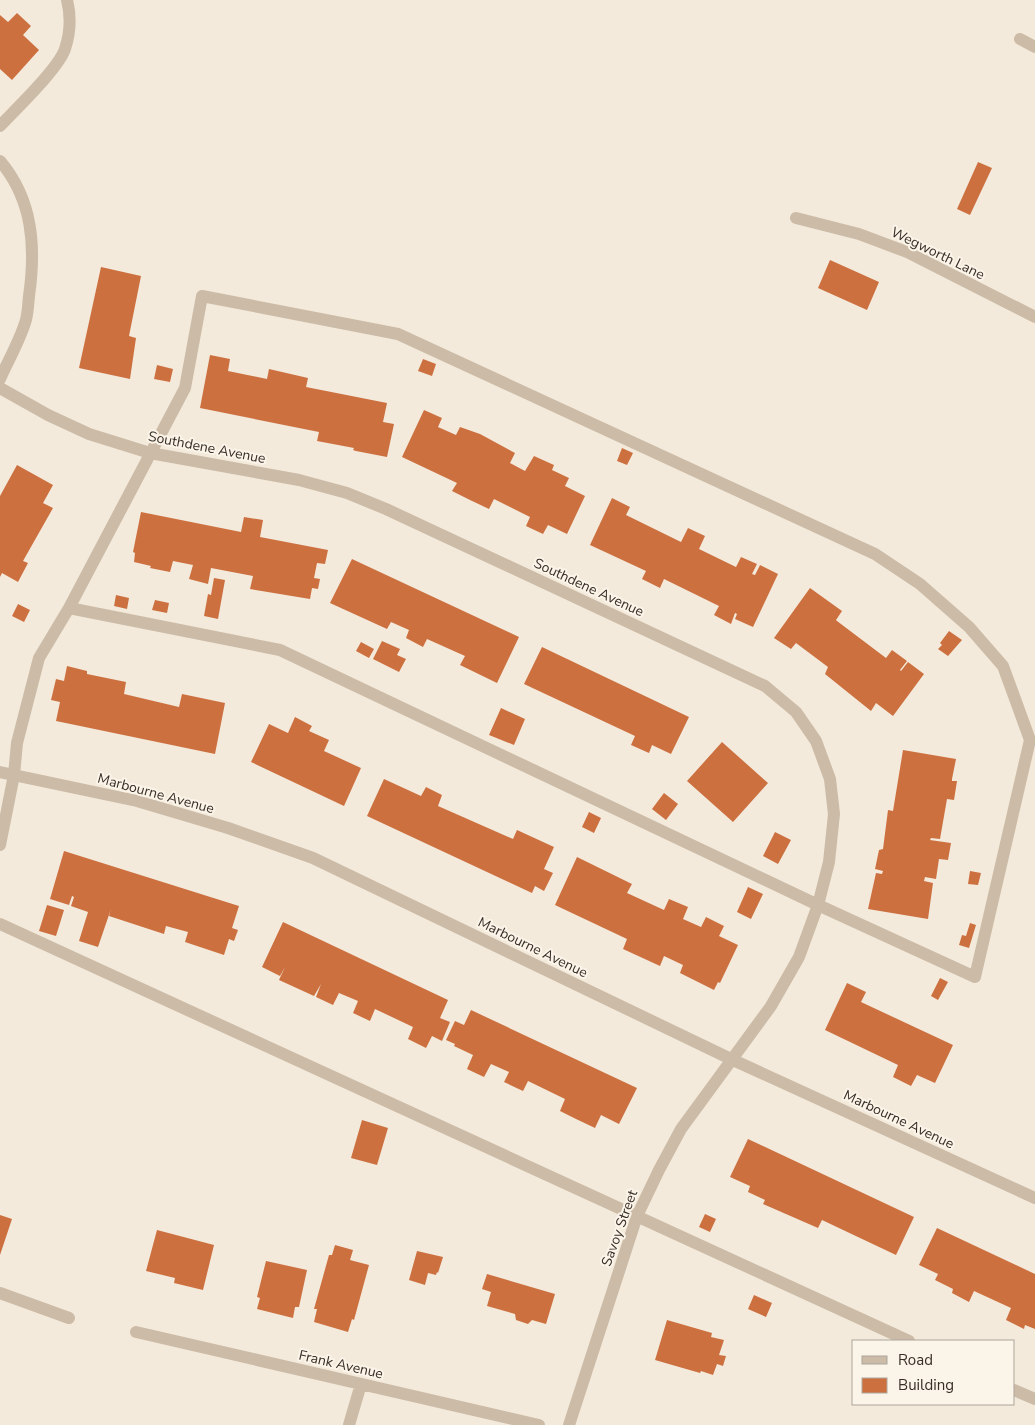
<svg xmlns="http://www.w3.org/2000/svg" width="1035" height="1425" font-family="'Nunito Sans',sans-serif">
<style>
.building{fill:#cd7040}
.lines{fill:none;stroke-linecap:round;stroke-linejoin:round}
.minor{stroke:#ccbba6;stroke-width:12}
.labels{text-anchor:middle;stroke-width:4;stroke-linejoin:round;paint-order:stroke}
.street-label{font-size:14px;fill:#382e27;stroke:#fbf4e8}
</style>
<rect width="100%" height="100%" fill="#f3eadb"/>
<path class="building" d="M17,13L31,26L23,35L39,50L12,80L0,69V15L8,22Z
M978,162L992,168L970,215L957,209Z
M830,260L879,282L867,310L818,288Z
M101,267L141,276L129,336L136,338L130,379L79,368Z
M210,355L230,359L228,371L267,379L269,369L308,378L306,387L387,403L383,422L394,424L387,457L356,451L353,450L354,448L317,441L319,432L200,408Z
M423,359L436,364L432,376L418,371Z
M157,365L173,369L170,382L154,379Z
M424,410L442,418L438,427L456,435L460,427L480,434L515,453L510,463L525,471L534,456L554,465L552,470L569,478L565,486L585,496L567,534L548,525L543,534L526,526L530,517L494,499L489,509L470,500L452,491L457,483L402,457Z
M622,448L633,453L627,465L617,461Z
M17,465L53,485L43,503L53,508L23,561L28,563L18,582L2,573L0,577V496Z
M612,498L630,507L626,515L681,542L688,528L705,536L699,549L736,567L741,557L757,564L752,574L755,575L760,565L778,574L753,627L735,619L737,614L735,613L731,624L714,615L719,606L664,579L660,588L642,579L646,571L590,545Z
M141,512L241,532L244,517L263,520L260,537L328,550L325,564L317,563L314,578L320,579L318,589L312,588L310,599L250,589L253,576L211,568L208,584L189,579L193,565L173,561L170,572L150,568L151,566L134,562L135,553L133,552Z
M352,559L519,637L497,683L460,665L465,656L427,639L423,647L406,638L409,630L391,622L387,629L330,603Z
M214,578L225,580L218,619L204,616L208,594L211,595Z
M810,588L842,611L836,620L837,621L886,658L892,650L907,661L900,670L901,671L908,662L924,674L893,716L876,703L871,711L825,674L828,667L796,643L791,649L774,638Z
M116,595L129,598L127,609L114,606Z
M155,600L169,603L167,613L152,610Z
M18,604L30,610L24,622L12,616Z
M949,631L962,640L948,656L938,649L942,645L940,643Z
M382,641L400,649L397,655L406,659L399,672L373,659Z
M361,642L374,649L369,658L356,651Z
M542,647L689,717L671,754L652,745L649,753L631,745L635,736L524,684Z
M67,666L87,671V674L126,682L124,694L179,707L182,694L225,703L215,754L56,721L60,702L51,700L56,679L64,681Z
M501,708L525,719L514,745L489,735Z
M295,717L312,726L309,731L329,740L324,751L361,768L344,806L251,762L269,724L288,733Z
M722,742L768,783L733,822L687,781Z
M903,750L956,759L952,779V781H957L954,800L947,799L940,839L931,838L930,840L951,843L948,860L939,859L936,879L925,877L924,881L933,883L928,919L868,909L876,873L882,874L883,871L875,869L879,850L883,849L888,810L893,811Z
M384,779L421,796L426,787L442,795L438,806L513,839L517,830L554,847L544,869L553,873L544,891L535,886L532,893L367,816Z
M664,793L678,804L666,820L652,809Z
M589,812L601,818L594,833L582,827Z
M775,832L791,840L778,864L763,856Z
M64,851L239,906L232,928L238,930L234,941L229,939L224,955L185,942L188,932L166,926L164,934L109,916L111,909L98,947L79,941L88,912L71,906L74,897L72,896L69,905L50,899Z
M577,857L632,884L627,893L664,910L669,899L688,907L683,919L701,927L706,917L724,926L719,936L738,945L720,983L718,982L714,990L680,973L683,965L664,956L660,966L623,949L627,939L555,905Z
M970,871L981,873L978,885L968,884Z
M748,887L763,894L751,919L737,912Z
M47,905L64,910L56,936L39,931Z
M283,922L448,1000L440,1018L450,1022L442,1041L432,1036L426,1048L408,1039L413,1027L375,1009L370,1021L353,1013L358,1001L339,993L333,1005L316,997L321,984L314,996L279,980L285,967L280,976L262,967Z
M970,923L976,925L969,948L959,945L962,935L966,936Z
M940,978L948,982L938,1000L931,996Z
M847,983L866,992L861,1002L953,1045L935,1083L917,1075L911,1086L893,1077L898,1065L825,1030Z
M471,1010L637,1088L619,1124L601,1115L595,1128L576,1119L560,1111L565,1099L528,1081L523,1091L504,1082L509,1072L491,1064L484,1077L467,1069L473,1055L454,1046L455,1044L446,1040L455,1021L464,1025Z
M362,1120L388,1128L377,1165L351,1158Z
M748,1139L914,1217L896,1255L822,1220L818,1228L763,1204L765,1200L748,1192L750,1186L730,1177Z
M705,1214L716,1219L710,1232L699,1227Z
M0,1215L12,1219L0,1255Z
M937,1228L1035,1274V1329L1025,1325L1024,1329L1006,1320L1011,1308L974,1291L969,1302L952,1293L953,1289L935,1280L938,1274L919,1265Z
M157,1230L214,1245L203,1290L174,1283L175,1278L146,1271Z
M335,1245L353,1250L350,1260L369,1265L354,1320L352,1319L348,1332L314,1322L317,1309H314L329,1255H332Z
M417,1251L443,1257L438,1273L437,1272L436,1275L428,1273L425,1285L409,1280Z
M266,1261L307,1270L299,1307H295L293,1318L257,1309L260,1298L257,1297Z
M487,1274L555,1294L546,1324L532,1320L528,1324L516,1320L515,1314L487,1306L491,1292L482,1289Z
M754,1295L772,1303L766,1317L748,1309Z
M667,1320L712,1333L711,1337L724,1340L719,1355L726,1356L723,1366L717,1364L713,1375L701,1371L700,1373L655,1360Z"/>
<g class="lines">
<path class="minor" d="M1020,39L1035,47
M0,126C16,109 58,69 65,49C70,34 71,16 67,0
M0,161C33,200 36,247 29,296C28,305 28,315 25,323C19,342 8,361 0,379
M796,218L859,234L907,252L1035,317
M0,388L48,415L89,434L150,453L299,480L347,493L386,509L765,686L796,712L816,741L830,779L834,814L829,862L818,905L799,957L771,1006L681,1129L659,1170L637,1216L569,1425
M0,772L137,801L228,828L313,858L733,1060L1035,1198
M0,845L14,775L17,743L39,658L69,608L280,650L818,905L975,977L1030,740L1003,666L969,627L920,584L875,554L398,334L202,296L185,388L69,608
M0,924L909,1341
M0,1293L69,1318
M136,1332L539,1425
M1014,1390L1035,1399
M349,1425L361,1384"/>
</g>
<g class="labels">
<g class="street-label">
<text transform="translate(938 253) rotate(26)" y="5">Wegworth Lane</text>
<text transform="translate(207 447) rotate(11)" y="5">Southdene Avenue</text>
<text transform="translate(589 587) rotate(25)" y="5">Southdene Avenue</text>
<text transform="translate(156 793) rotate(15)" y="5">Marbourne Avenue</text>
<text transform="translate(533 947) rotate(26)" y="5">Marbourne Avenue</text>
<text transform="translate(899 1119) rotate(25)" y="5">Marbourne Avenue</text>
<text transform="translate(619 1228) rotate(-70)" y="5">Savoy Street</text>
<text transform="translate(341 1364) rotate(13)" y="5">Frank Avenue</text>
</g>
</g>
<rect x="852" y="1340" width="162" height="65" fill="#fbf4e8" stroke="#ada59b"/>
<rect x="862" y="1356" width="25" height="8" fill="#ccbba6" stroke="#ada59b"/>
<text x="898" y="1365" font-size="15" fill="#382e27">Road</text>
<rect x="862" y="1378" width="25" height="15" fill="#cd7040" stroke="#ada59b"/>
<text x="898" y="1390" font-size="15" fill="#382e27">Building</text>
</svg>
